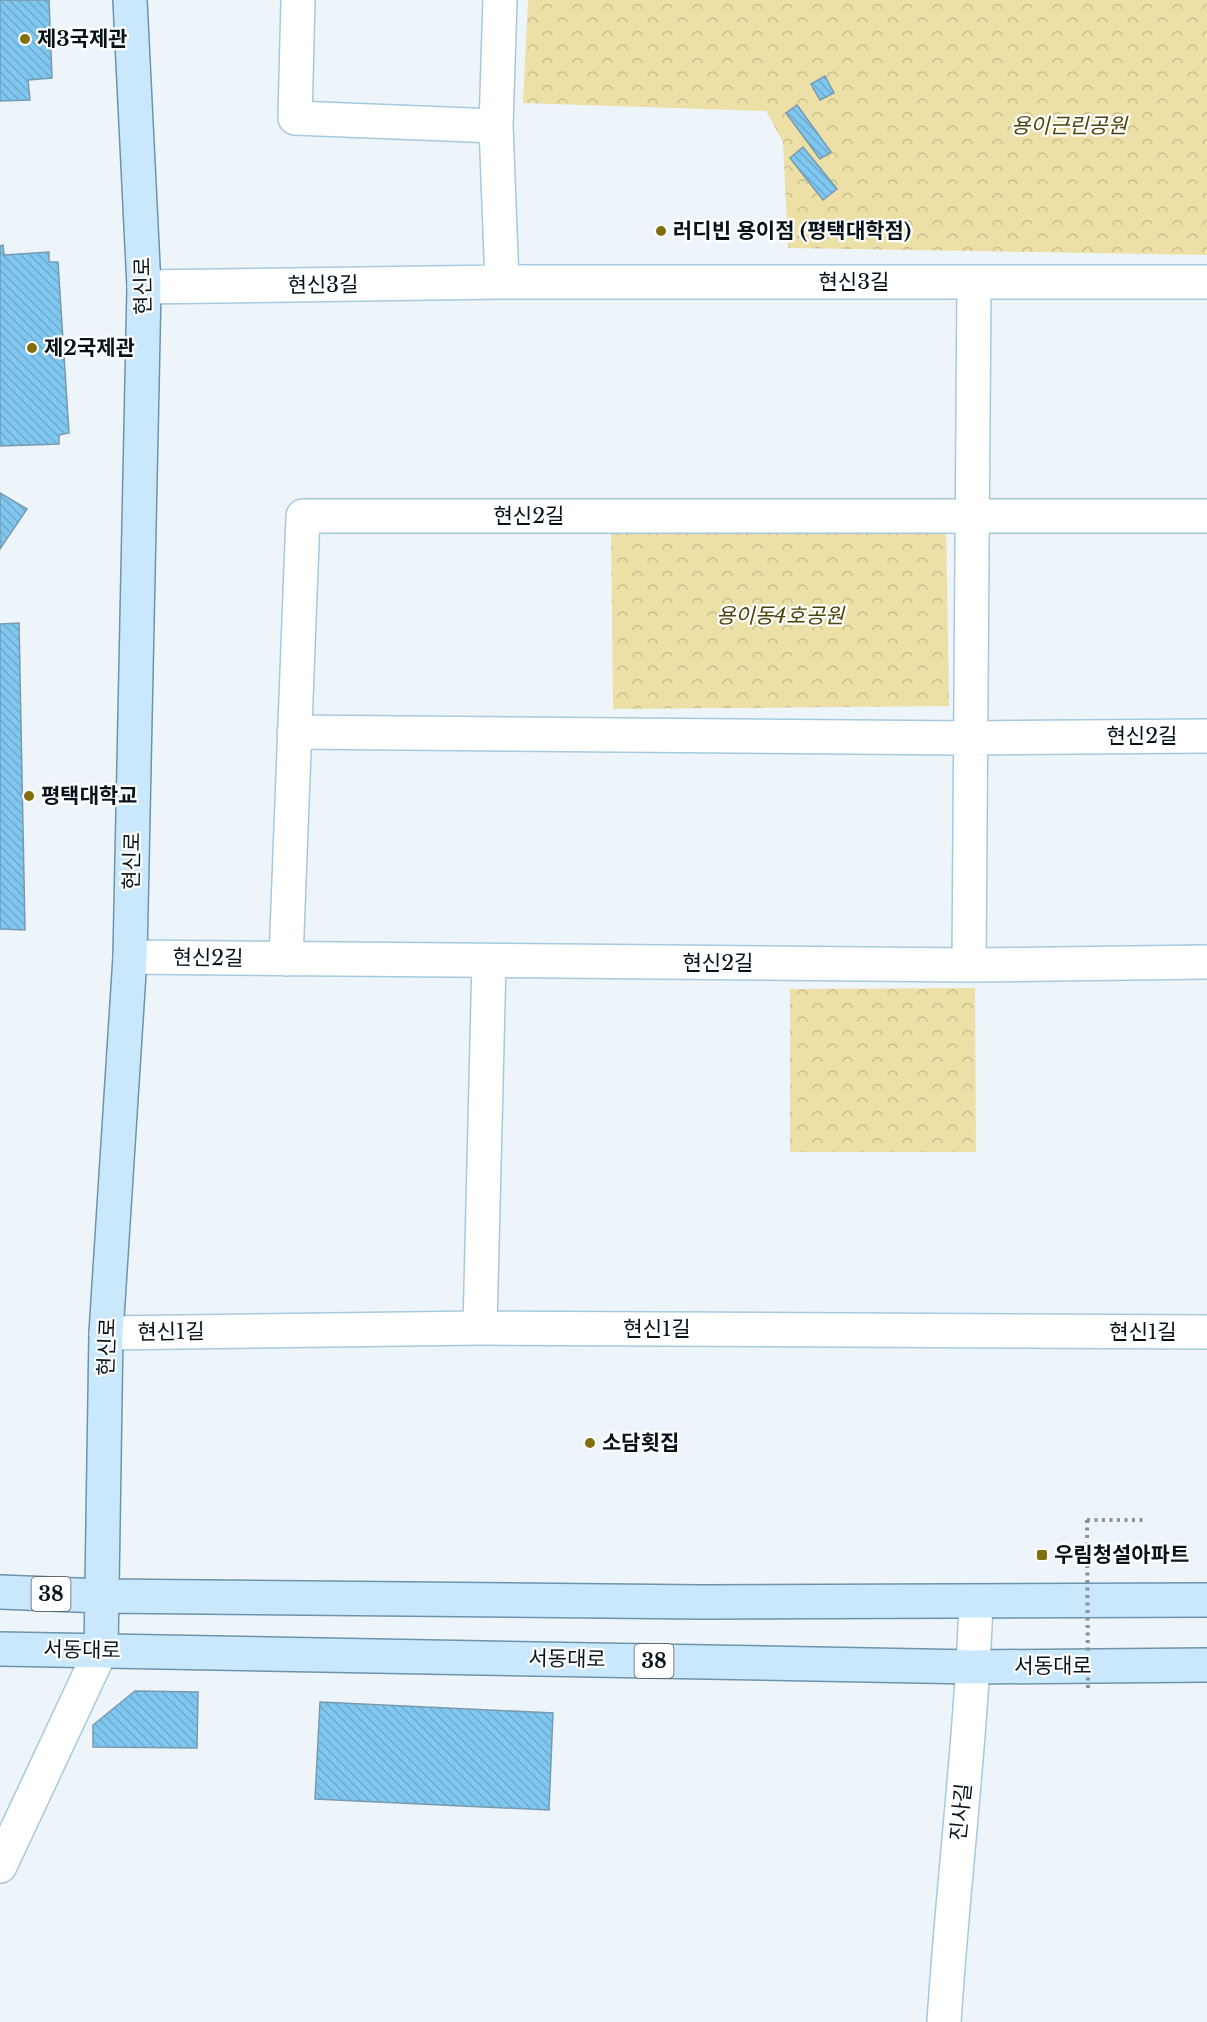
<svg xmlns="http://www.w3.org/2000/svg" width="1207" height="2022" font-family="'Libre Baskerville','Noto Sans KR',serif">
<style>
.park{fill:url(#park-crowns)}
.building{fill:url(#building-back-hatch);stroke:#789aaf;stroke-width:1.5}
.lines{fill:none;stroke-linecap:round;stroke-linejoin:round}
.minor-casing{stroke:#a5c9df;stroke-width:36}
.major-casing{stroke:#6d94ab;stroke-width:36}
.path{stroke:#889298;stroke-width:4;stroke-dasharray:3 4.5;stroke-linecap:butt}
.minor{stroke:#fff;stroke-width:33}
.major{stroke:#c9e8fb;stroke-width:33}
.path-bridge{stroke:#889298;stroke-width:4;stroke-dasharray:3 4.5;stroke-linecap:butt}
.poi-dot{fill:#816e0c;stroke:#fff;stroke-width:2}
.labels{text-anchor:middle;stroke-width:4.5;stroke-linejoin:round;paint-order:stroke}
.shield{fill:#fff;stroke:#515a5f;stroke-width:1.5}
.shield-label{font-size:20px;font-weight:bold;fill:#06131b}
.poi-label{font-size:21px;font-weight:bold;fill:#06131b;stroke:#fff;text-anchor:start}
.park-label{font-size:21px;font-style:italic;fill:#4e4309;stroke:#fff}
.street-label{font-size:21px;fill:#06131b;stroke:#fff}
</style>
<defs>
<pattern id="park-crowns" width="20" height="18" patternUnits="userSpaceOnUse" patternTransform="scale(1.5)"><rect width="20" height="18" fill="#ece0a7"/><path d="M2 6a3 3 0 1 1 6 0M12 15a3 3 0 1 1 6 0" fill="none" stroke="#c9bf8f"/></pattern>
<pattern id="building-back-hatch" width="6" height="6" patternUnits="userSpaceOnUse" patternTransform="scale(1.5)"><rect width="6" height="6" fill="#80c7f0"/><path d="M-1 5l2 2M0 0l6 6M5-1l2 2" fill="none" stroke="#6daacd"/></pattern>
</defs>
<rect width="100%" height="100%" fill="#eef5fa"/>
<path class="park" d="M528,0H1207V255L788,248L783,142L766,111L523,103Z
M946,522L949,706L613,709L611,525Z
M975,988L976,1152H790V989Z"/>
<path class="building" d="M0,0H49L52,78L28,80L30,100L0,101Z
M825,76L834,93L820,100L811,84Z
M797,105L831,152L820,159L786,113Z
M803,147L837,189L823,200L790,158Z
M3,245L4,255L49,252V262H58L69,433L59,435V444L0,446V246Z
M0,493L27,509L0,549Z
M19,623L25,930L0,929V624Z
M135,1691L198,1692L197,1748L93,1747V1725Z
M320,1702L553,1713L549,1810L315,1799Z"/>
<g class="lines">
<g class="minor-casing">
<path id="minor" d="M298,0L295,118L496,126
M500,0L496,126L502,282
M144,287L502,282H1207
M294,732L969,738L1207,736
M130,957L969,965L1207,962
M286,959L303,516H1207
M969,965L974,282
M480,1328L489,961
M106,1333L480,1328L1207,1332
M0,1866L101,1650
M944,2022C953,1882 971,1742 976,1602"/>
</g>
<g class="major-casing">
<path id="major" d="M0,1592L102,1596L702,1602L1207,1600
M0,1649L974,1667L1207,1665
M101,1650L106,1333L130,957L144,287L130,0"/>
</g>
<path class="path" d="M1087,1520H1146"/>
<use href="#minor" class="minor"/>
<use href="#major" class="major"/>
<path class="path-bridge" d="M1087,1520L1088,1689"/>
</g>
<g class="poi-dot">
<circle cx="25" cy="39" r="6"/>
<circle cx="661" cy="231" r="6"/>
<circle cx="32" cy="348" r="6"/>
<circle cx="29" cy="796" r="6"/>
<circle cx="590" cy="1443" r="6"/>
<rect x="1036" y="1549" width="12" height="12" rx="3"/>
</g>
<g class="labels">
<g class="shield">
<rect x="31.5" y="1577" width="39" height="34" rx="4.5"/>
<rect x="634.5" y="1644" width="39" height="34" rx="4.5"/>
</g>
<g class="shield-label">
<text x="51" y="1601">38</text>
<text x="654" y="1668">38</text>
</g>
<g class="poi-label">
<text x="37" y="46">제3국제관</text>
<text x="673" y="238">러디빈 용이점 (평택대학점)</text>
<text x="44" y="355">제2국제관</text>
<text x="41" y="803">평택대학교</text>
<text x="602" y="1450">소담횟집</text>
<text x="1054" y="1562">우림청설아파트</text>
</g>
<g class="park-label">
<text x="1069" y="133">용이근린공원</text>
<text x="780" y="623">용이동4호공원</text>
</g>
<g class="street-label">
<text x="854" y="289">현신3길</text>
<text transform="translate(323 285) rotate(-1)" y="7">현신3길</text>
<text transform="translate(143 286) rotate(-91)" y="7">현신로</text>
<text x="529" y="523">현신2길</text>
<text x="1142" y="743">현신2길</text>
<text transform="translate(132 861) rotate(-89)" y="7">현신로</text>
<text transform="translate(208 958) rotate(1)" y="7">현신2길</text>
<text x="718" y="970">현신2길</text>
<text x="657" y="1336">현신1길</text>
<text transform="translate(171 1332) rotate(-1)" y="7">현신1길</text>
<text x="1143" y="1339">현신1길</text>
<text transform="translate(107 1347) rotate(-88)" y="7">현신로</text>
<text transform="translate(82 1650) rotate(1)" y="7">서동대로</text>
<text transform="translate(567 1659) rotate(1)" y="7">서동대로</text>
<text x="1053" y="1673">서동대로</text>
<text transform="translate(961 1812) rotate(-84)" y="7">진사길</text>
</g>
</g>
</svg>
